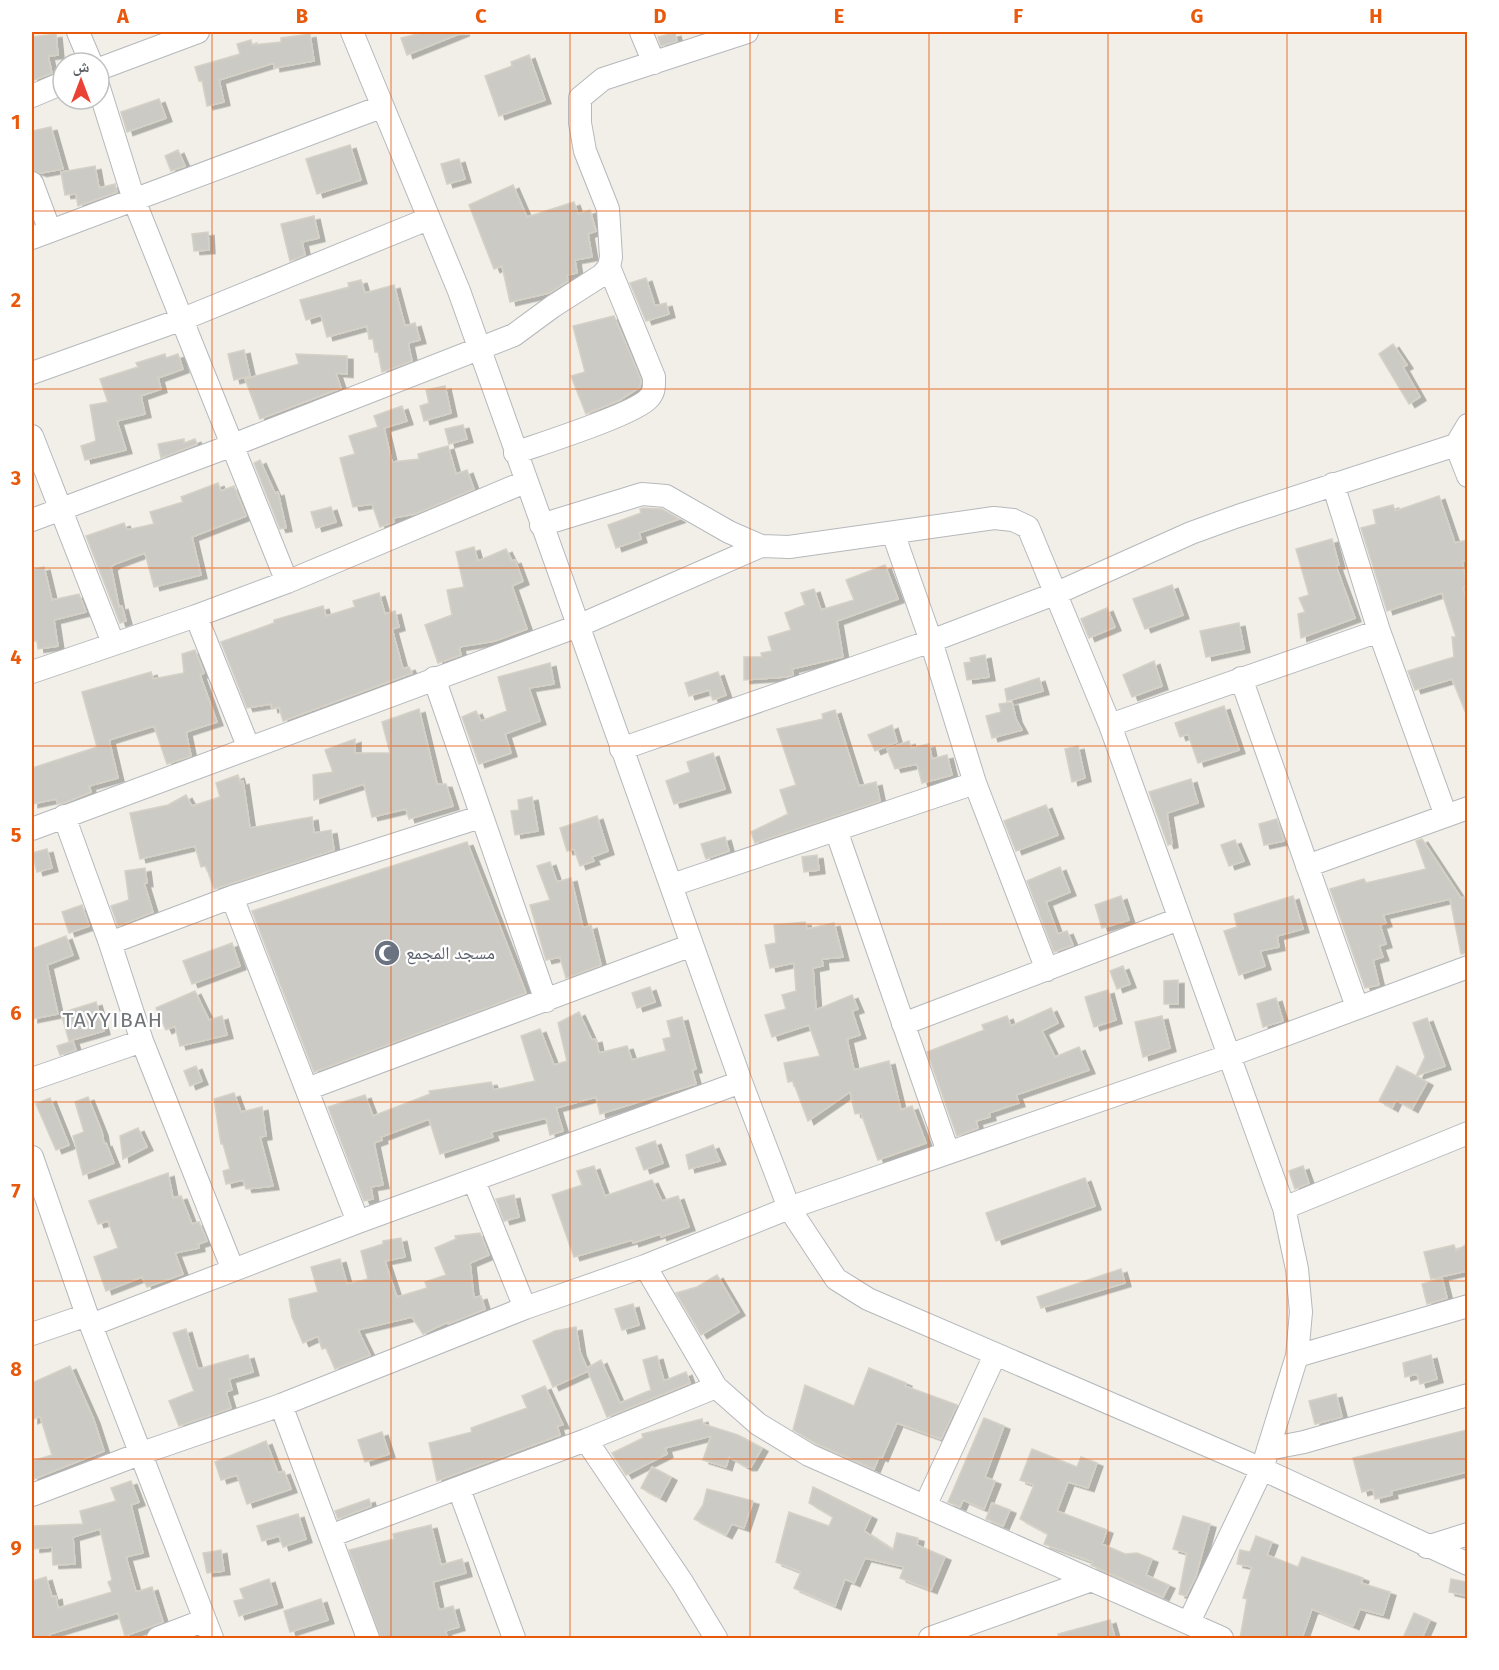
<svg xmlns="http://www.w3.org/2000/svg" width="1499" height="1670" font-family="'Fira Sans','Noto Naskh Arabic',sans-serif">
<style>
.building{fill:#cccac5;stroke:#d6d1c6;stroke-width:1.5;filter:url(#shadow)}
.lines{fill:none;stroke-linecap:round;stroke-linejoin:round}
.minor-casing{stroke:#b5b8bc;stroke-width:24}
.minor{stroke:#fff;stroke-width:22}
.grid{fill:none;stroke:#e8590c;stroke-width:1.5;stroke-opacity:0.55}
.labels{text-anchor:middle;stroke-width:4.5;stroke-linejoin:round;paint-order:stroke}
.worship-label{font-size:18px;fill:#5b616d;stroke:#fff;text-anchor:start}
.quarter-label{font-size:21px;letter-spacing:1.5px;fill:#70757a;stroke:#fff}
.neatline{fill:none;stroke:#e8590c;stroke-width:2}
.grid-label{font-size:20px;text-anchor:middle;font-weight:bold;fill:#e8590c}
</style>
<defs>
<filter id="shadow"><feDropShadow dx="6" dy="3.5" stdDeviation="0" flood-color="#0004"/></filter>
</defs>
<rect width="100%" height="100%" fill="#f1efe8"/>
<path class="building" d="M426,32H464L407,55L401,38Z
M675,33L677,41L661,46L658,37Z
M56,34L58,55L48,56L52,73L32,81V37Z
M310,34L314,61L274,68V63L219,80L224,102L207,106L202,80L199,81L195,67L240,54L237,44L251,40L252,45L281,42V38Z
M529,55L545,100L499,116L485,76L512,66L511,62Z
M159,99L166,118L127,132L121,112Z
M51,127L63,169L41,173L32,170V131Z
M350,145L361,180L317,194L306,159Z
M178,150L185,166L171,171L165,156Z
M459,159L465,179L447,184L441,164Z
M95,166L99,188L115,184L117,192L78,206L76,194L65,195L61,172Z
M513,185L527,217L574,202L578,214L590,210L596,231L588,234L592,257L575,260L577,273L567,275L568,281L549,293L510,302L502,266L494,269L469,205Z
M314,216L319,238L302,242L305,255L290,261L281,224Z
M208,232L209,250L194,251L192,234Z
M646,278L655,306L666,303L669,314L646,321L630,283Z
M361,280L365,293L394,285L405,326L415,323L420,340L408,343L412,361L382,372L378,352H375L373,339H369L367,326L327,337L321,315L306,320L300,300L349,287L348,283Z
M614,316L641,380L640,387L620,400L586,414L571,376L585,372L573,326Z
M1393,344L1407,365L1403,367L1420,397L1409,404L1379,354Z
M244,350L250,376L234,380L228,354Z
M165,354L166,358L178,354L183,369L158,378L161,389L141,396L145,414L117,421L126,450L85,460L81,446L96,441L90,405L108,402L100,379L138,367L136,363Z
M296,354L347,356V374L336,373L341,388L260,419L245,379L299,364Z
M445,386L451,413L424,421L420,406L429,403L426,390Z
M402,406L407,421L384,428L392,462L419,459L418,454L448,446L456,474L467,470L474,489L415,514L393,518L394,522L380,527L372,504L353,507L340,458L355,454L349,436L378,427L374,416Z
M463,425L467,439L449,444L445,429Z
M184,439V443L195,439L197,444L161,458L158,444Z
M260,460L275,493L278,492L286,528L280,529L254,463Z
M218,483L221,491L234,486L246,516L192,537L201,575L154,587L145,553L115,564L111,567L119,607L122,606L126,621L120,623L86,536L124,523L127,530L154,524L150,512L183,502L181,497Z
M1439,496L1455,543L1467,540V560L1462,561L1467,586L1463,588L1467,603V716L1452,679L1415,690L1408,671L1454,657L1452,637H1456L1442,593L1387,611L1361,528L1376,524L1373,510L1393,505L1395,511Z
M331,507L336,522L316,528L311,512Z
M643,508L662,509L679,519L639,533L641,539L616,548L608,525L641,513L640,509Z
M1332,539L1339,565L1336,566L1355,618L1301,638L1298,614L1305,612L1299,598L1309,595L1296,549Z
M474,547L478,561L506,549L512,561L515,560L523,581L512,586L527,629L495,641L459,647L461,655L438,663L425,625L452,615L447,590L464,587L456,552Z
M885,565L898,599L837,621L843,657L792,669L793,675L786,677L744,680V657H762L761,653L772,651L768,637L791,630L785,613L805,605L801,593L814,589L821,610L854,600L846,580Z
M44,567L52,600L79,594L86,612L54,620L58,646L38,649L37,641H32V570Z
M1172,585L1183,615L1145,629L1133,599Z
M379,593L385,614L395,611L399,627L392,629L403,669L409,667L412,673L283,721L279,707L272,709L271,704L247,708L221,642L274,623V620L323,606L326,616L355,607L353,601Z
M1107,608L1115,627L1089,638L1081,619Z
M1239,623L1244,649L1206,657L1200,631Z
M195,650L204,673L200,675L217,722L186,732L191,756L167,764L154,726L109,740L118,778L89,786L91,792L64,803L58,804L56,799L32,804V768L97,747L82,692L151,672L153,679L184,673L182,654Z
M985,655L989,677L967,680L964,663L971,662L970,658Z
M1154,661L1162,686L1132,697L1123,675Z
M550,663L554,684L529,688L540,721L505,734L511,753L479,764L462,717L476,711L481,721L507,711L498,677Z
M718,672L726,695L713,700L709,690L689,696L685,683Z
M1039,678L1043,691L1007,701L1005,689Z
M1012,702L1016,719L1022,730L992,738L986,716L1001,712L999,704Z
M1224,706L1239,750L1198,763L1188,734L1180,737L1175,723Z
M419,709L437,784H446L453,806L409,819L406,809L372,817L364,784L314,800L313,775L333,772L325,750L355,739V753H390L382,722Z
M835,710L859,786L876,782L880,801L755,843L751,832L788,814L780,790L796,785L777,729L823,719L822,714Z
M892,725L897,742L875,751L868,735Z
M909,741L911,748L929,744L932,759L947,755L952,775L922,783L917,764L895,769L887,749Z
M1078,746L1085,778L1072,782L1065,749Z
M713,753L725,789L674,804L666,781L690,772L687,762Z
M238,775L240,782L243,781L250,828L312,817L314,833L331,830L334,850L214,889L206,866L201,867L195,846L140,859L130,813L168,805L186,795L192,806L220,797L216,783Z
M1191,779L1198,803L1167,813L1172,844L1168,845L1149,792Z
M532,797L538,831L515,835L511,811L519,810L518,800Z
M1046,805L1058,835L1016,851L1004,821Z
M597,816L608,851L592,857L594,861L580,866L574,849L567,851L560,828Z
M1277,819L1284,841L1264,845L1259,824Z
M725,837L729,851L706,859L701,844Z
M1422,839L1461,898L1467,897V953L1461,954L1450,899L1383,915L1386,923L1380,925L1386,944L1379,946L1383,957L1373,960L1379,985L1365,988L1330,889L1364,879L1366,883L1426,869L1416,841Z
M1235,840L1244,861L1229,866L1221,845Z
M467,842L526,993L314,1072L252,911Z
M47,849L52,868L37,872L32,853Z
M817,855L819,870L804,872L802,857Z
M550,862L557,882L571,878L583,928L591,925L601,965L566,978L560,957L546,960L530,905L550,900L537,866Z
M1060,867L1070,892L1046,902L1058,934L1067,931L1073,945L1054,952L1027,881Z
M145,868L147,883H144L153,912L118,926L111,906L129,900L125,871Z
M1121,896L1129,920L1102,928L1095,905Z
M1293,896L1303,929L1277,936L1279,947L1260,951L1265,966L1239,975L1224,931L1237,927L1234,914Z
M82,905L89,926L69,933L62,912Z
M805,922L807,929L834,923L843,957L822,959L823,966L813,968L816,1010L852,995L858,1009L852,1011L860,1035L847,1039L854,1070L889,1061L901,1110L912,1106L926,1143L878,1160L861,1113L855,1114L850,1092L808,1121L793,1081L788,1082L784,1063L820,1056L809,1025L772,1037L765,1015L786,1009L782,995L796,991L794,963L770,968L765,945L776,943L774,925Z
M66,936L73,955L47,965L58,1014L32,1019V949Z
M232,943L240,966L192,984L183,961Z
M1123,966L1130,984L1117,989L1110,971Z
M1178,980V1004H1164V981Z
M650,987L655,1002L637,1008L632,993Z
M1108,990L1116,1020L1094,1027L1085,997Z
M195,991L209,1020L222,1016L227,1035L180,1046L175,1026L166,1030L156,1008Z
M1276,998L1283,1021L1263,1027L1257,1004Z
M96,1002L104,1031L69,1041L61,1013Z
M1051,1008L1058,1023L1042,1031L1055,1057L1079,1047L1089,1070L1016,1095L1019,1103L989,1113L990,1117L976,1121L978,1128L957,1136L927,1052L984,1030L982,1025L1007,1016L1011,1026Z
M579,1012L592,1040L596,1039L599,1053L627,1046L632,1060L666,1051L663,1039L671,1037L667,1021L682,1017L696,1069L692,1070L696,1084L600,1114L596,1097L556,1108L563,1131L550,1135L546,1118L491,1132L493,1137L440,1154L429,1119L381,1137L382,1140L374,1143L383,1185L371,1187L373,1199L364,1201L328,1107L365,1095L373,1116L430,1094L429,1091L491,1082L494,1090L535,1081L521,1036L540,1029L554,1065L567,1061L558,1023Z
M1162,1016L1170,1048L1143,1057L1135,1022Z
M1427,1018L1445,1066L1416,1076L1427,1082L1412,1109L1396,1100L1392,1108L1379,1101L1397,1066L1416,1076L1425,1057L1413,1023Z
M73,1041L76,1050L60,1055L57,1046Z
M196,1066L202,1081L190,1086L184,1071Z
M234,1093L241,1112L262,1107L266,1136L260,1137L273,1186L246,1189L243,1180L226,1184L223,1171L230,1169L223,1144H221L214,1099Z
M88,1097L102,1132L104,1144L106,1143L114,1163L83,1175L73,1136L84,1132L75,1102Z
M50,1098L69,1145L56,1150L36,1104Z
M138,1128L147,1147L123,1159L120,1136Z
M655,1141L663,1163L644,1170L636,1148Z
M713,1145L720,1161L689,1169L686,1155Z
M594,1166L605,1196L652,1180L662,1201L678,1196L689,1227L661,1237L660,1234L633,1243L632,1240L574,1257L552,1195L582,1185L577,1171Z
M1303,1166L1309,1183L1295,1189L1289,1171Z
M168,1173L173,1198L181,1196L192,1224L199,1222L207,1241L198,1244L199,1248L175,1253L183,1274L147,1287L142,1277L106,1291L94,1257L118,1248L108,1221L98,1224L89,1201Z
M1085,1178L1095,1206L996,1241L986,1213Z
M514,1195L519,1217L504,1221L496,1199Z
M480,1233L489,1255L470,1263L474,1298L481,1296L485,1309L448,1324V1322L423,1334L412,1317L358,1330L370,1355L335,1369L326,1348L322,1349L318,1336L303,1343L292,1317L289,1299L318,1292L311,1267L340,1259L347,1284L368,1279L361,1251L383,1244V1241L401,1238L405,1257L385,1261L397,1297L427,1288L425,1282L446,1275L435,1248L456,1239L455,1236Z
M1467,1244V1271L1431,1279L1424,1252L1454,1245L1456,1251Z
M1121,1269L1125,1283L1041,1308L1037,1297Z
M717,1275L739,1312L701,1335L676,1293L697,1287Z
M1442,1278L1447,1298L1427,1304L1422,1284Z
M633,1304L639,1325L622,1330L615,1309Z
M576,1327L580,1352L587,1368L601,1360L620,1403L651,1390L643,1360L657,1356L664,1381L686,1372L690,1383L607,1417L588,1371L553,1387L533,1341L555,1331Z
M186,1329L198,1369L248,1355L253,1372L229,1379L232,1390L226,1392L231,1408L179,1426L169,1401L194,1391L173,1333Z
M1431,1355L1437,1379L1420,1384L1417,1374L1405,1377L1403,1363Z
M70,1366L94,1420L104,1451L32,1480V1461L52,1455L40,1416L32,1420V1383Z
M869,1368L906,1383L905,1386L957,1405L941,1439L897,1423L882,1458L879,1457L874,1469L815,1443L793,1430L805,1385L854,1406Z
M545,1386L563,1425L557,1426L560,1435L437,1481L429,1443L472,1432L471,1428L527,1408L522,1396Z
M1336,1394L1342,1417L1315,1424L1309,1401Z
M984,1418L1004,1426L985,1477L995,1481L984,1509L963,1500L960,1507L948,1502Z
M702,1419L703,1424L738,1435L762,1448L751,1467H746L729,1457L726,1467L703,1460L711,1436L665,1448L667,1454L626,1475L612,1453L643,1438L642,1434Z
M1467,1430V1472L1391,1491L1392,1495L1375,1499L1373,1489L1362,1492L1353,1458Z
M382,1432L389,1454L365,1462L358,1440Z
M266,1441L278,1473L284,1471L291,1489L247,1504L237,1475L221,1480L215,1462Z
M1032,1449L1077,1467L1081,1457L1097,1463L1088,1488L1068,1482L1057,1511L1107,1530L1102,1544L1125,1554L1137,1553L1152,1559L1146,1575L1169,1585L1163,1597L1091,1565L1093,1562L1044,1544L1048,1534L1020,1519L1034,1485L1020,1480Z
M652,1467L671,1477L660,1498L641,1488Z
M131,1481L139,1502L131,1505L143,1553L126,1557L136,1592L152,1587L163,1622L125,1636L118,1613L50,1634V1636L32,1638V1581L46,1577L52,1597L56,1596L58,1608L112,1592L108,1582L112,1580L100,1529L73,1537L75,1564L53,1565L52,1547L34,1549L32,1526L83,1524L80,1511L116,1501L111,1488Z
M813,1487L871,1516L864,1531L893,1550L897,1533L918,1538L917,1545L945,1557L931,1590L900,1578L904,1567L865,1558L854,1583L845,1579L835,1606L794,1588L801,1572L776,1562L789,1512L829,1526L833,1517L809,1503Z
M707,1489L753,1501L744,1528L732,1524L726,1535L694,1519L703,1505Z
M369,1499L371,1506L338,1519L335,1511Z
M992,1503L1010,1510L1003,1526L986,1519Z
M298,1514L306,1539L283,1547L279,1536L262,1541L257,1526Z
M1183,1516L1210,1524L1196,1576L1186,1596L1179,1594L1187,1553L1173,1549Z
M431,1525L441,1565L462,1559L466,1573L433,1582L439,1610L453,1606L459,1627L445,1631L448,1638H381L349,1550L394,1539L393,1534Z
M1256,1536L1272,1542L1267,1555L1298,1567L1302,1557L1349,1573L1363,1578L1361,1583L1390,1592L1383,1615L1360,1609L1353,1626L1312,1609L1302,1638H1240L1247,1599L1243,1598L1252,1567L1237,1564L1240,1550L1250,1552Z
M221,1550L224,1571L207,1573L203,1553Z
M269,1579L277,1604L239,1616L234,1601L244,1599L240,1589Z
M1451,1579L1467,1582V1596L1449,1592Z
M321,1599L328,1620L290,1632L284,1611Z
M1414,1613L1430,1620L1422,1638H1403Z
M1110,1620L1115,1638H1059L1058,1634Z"/>
<g class="lines">
<g class="minor-casing">
<path id="minor" d="M78,32L91,63
M352,32L459,291L741,1082L789,1208L836,1279L868,1299L1262,1469L1468,1564
M641,32L654,63
M99,69L198,32
M99,88L134,200L287,582
M32,96L63,83
M32,183L50,231
M32,238L381,107
M32,373L183,319L428,219
M1468,425L1456,445L1468,476
M32,436L113,643
M515,453C540,444 636,414 649,398C655,391 654,385 654,377L609,267
M1333,484L1379,631L1446,816
M32,520L233,445L514,335L552,307L602,275L609,267L611,257L608,209L585,151L580,123V98L603,79L747,32
M541,525L642,494L666,496L729,532L761,546L789,547L994,518L1013,520L1028,527L1110,725L1284,1208L1297,1269L1301,1312L1297,1356L1262,1469L1189,1622
M893,533L931,641L975,783L1047,970
M196,616L248,746
M32,672L196,616L287,582L525,482
M434,678L546,1001
M1241,678L1357,1007
M1110,725L1379,631
M621,749L931,641L1057,593L1191,533L1238,516L1468,441
M64,816L110,943L142,1041L233,1270
M32,829L578,626L761,546
M836,830L948,1152
M1307,866L1468,808
M672,885L975,783
M232,897L358,1222
M110,943L232,897L480,817
M903,1024L1179,919
M32,1079L142,1041
M307,1089L692,945
M32,1157L87,1315L212,1638
M474,1181L525,1308
M1284,1208L1468,1133
M645,1266L716,1387L758,1424L809,1455L1222,1638
M91,1325L358,1222L741,1082
M32,1334L87,1315
M1297,1356L1468,1306
M281,1405L368,1638
M586,1440L682,1582L716,1638
M1268,1449L1304,1442L1468,1395
M459,1489L514,1638
M32,1495L142,1453L281,1405L525,1308L645,1266L789,1208L1228,1056L1468,967
M925,1506L995,1355
M330,1536L586,1440L716,1387
M1427,1547L1468,1534
M158,1638L205,1620
M930,1638L1089,1581"/>
</g>
<use href="#minor" class="minor"/>
</g>
<path class="grid" d="M212,32V1638M391,32V1638M570,32V1638M750,32V1638M929,32V1638M1108,32V1638M1287,32V1638M32,211H1468M32,389H1468M32,568H1468M32,746H1468M32,924H1468M32,1102H1468M32,1281H1468M32,1459H1468"/>
<defs>
<g id="mosque-disc" transform="scale(1.35)"><circle r="9.5" fill="#6b7280" stroke="#fff"/><path d="M3.5-4.9A6 6 0 1 0 3.5 4.9A5 5 0 1 1 3.5-4.9Z" fill="#fff"/></g>
</defs>
<g fill-rule="evenodd">
<use href="#mosque-disc" x="387" y="953"/>
</g>
<g class="labels">
<g class="worship-label">
<text x="406" y="959">مسجد المجمع</text>
</g>
<g class="quarter-label">
<text x="113" y="1027">TAYYIBAH</text>
</g>
</g>
<rect width="1499" height="1670" fill="none" stroke="#ffffff" stroke-width="66"/>
<g transform="translate(81 81)"><circle r="28" fill="#ffffff" stroke="#bfc1c3" stroke-width="1.5"/>
<path d="M0-4.5L10 22L0 15L-10 22Z" fill="#ea4335"/>
<text y="-9" font-size="16" font-weight="bold" text-anchor="middle" fill="#5f6368">ش</text>
</g>
<rect x="33" y="33" width="1433" height="1604" class="neatline"/>
<g class="grid-label">
<text x="123" y="23">A</text>
<text x="302" y="23">B</text>
<text x="481" y="23">C</text>
<text x="660" y="23">D</text>
<text x="839" y="23">E</text>
<text x="1018" y="23">F</text>
<text x="1197" y="23">G</text>
<text x="1376" y="23">H</text>
<text x="16" y="129">1</text>
<text x="16" y="307">2</text>
<text x="16" y="485">3</text>
<text x="16" y="664">4</text>
<text x="16" y="842">5</text>
<text x="16" y="1020">6</text>
<text x="16" y="1198">7</text>
<text x="16" y="1376">8</text>
<text x="16" y="1555">9</text>
</g>
</svg>
